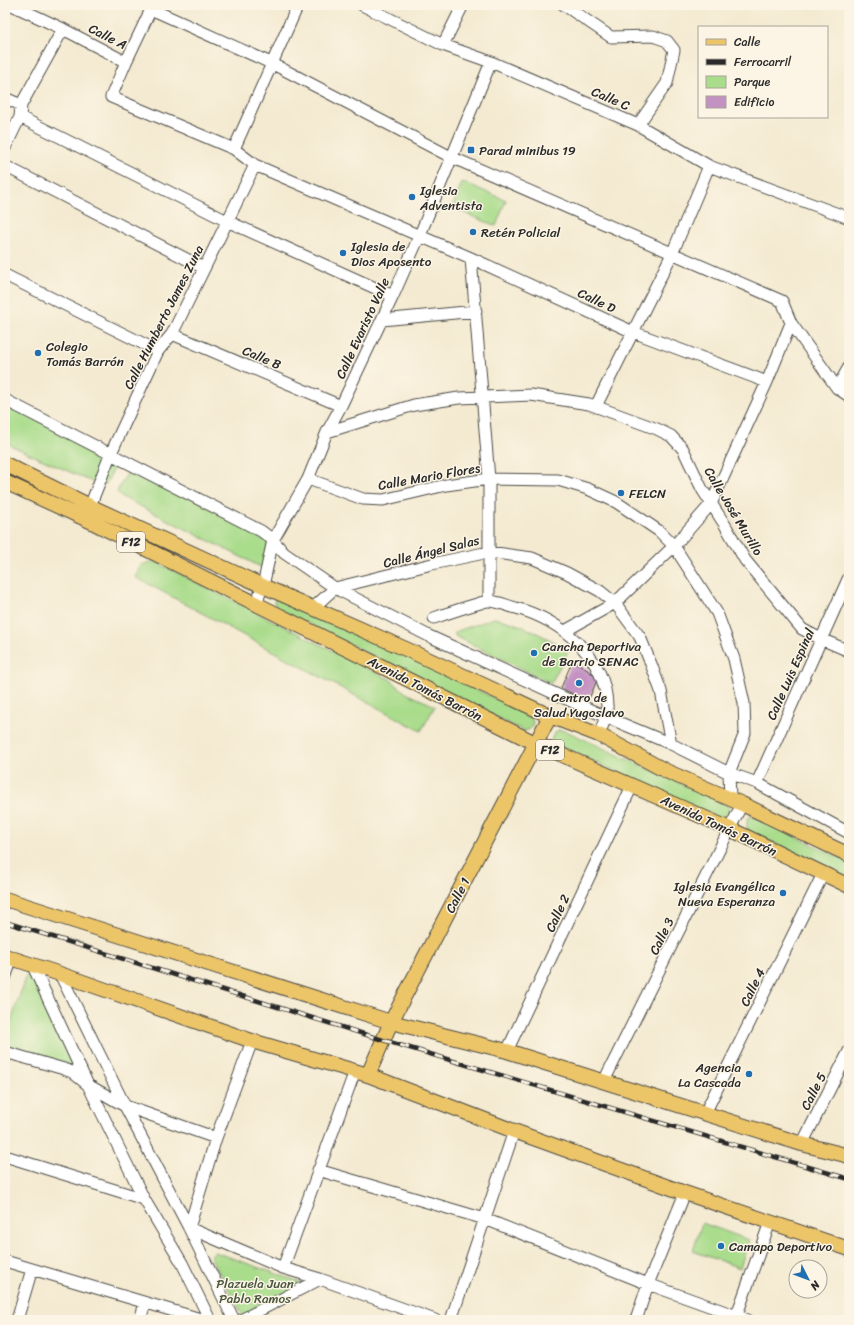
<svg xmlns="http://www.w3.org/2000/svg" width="854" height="1325" font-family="Sriracha,sans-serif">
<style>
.green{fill:#a9dc8b;stroke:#6a845b}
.building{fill:#c492c2}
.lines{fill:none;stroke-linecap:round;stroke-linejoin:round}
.minor-casing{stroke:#494844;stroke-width:13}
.major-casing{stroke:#494844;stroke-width:16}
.minor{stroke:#fff;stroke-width:11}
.major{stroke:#edc569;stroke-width:14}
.rail-casing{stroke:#2b2b2b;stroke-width:4.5}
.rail{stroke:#fcf5e5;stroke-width:3;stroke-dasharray:9;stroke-linecap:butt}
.poi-dot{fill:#1f6fb2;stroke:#fcf5e5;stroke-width:1.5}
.labels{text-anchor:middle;stroke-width:3;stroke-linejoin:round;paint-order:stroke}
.shield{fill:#fcf5e5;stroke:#6a6863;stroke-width:1}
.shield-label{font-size:12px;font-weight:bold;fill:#2b2b2b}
.street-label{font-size:13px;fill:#2b2b2b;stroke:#fcf5e5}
.poi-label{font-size:13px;fill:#2b2b2b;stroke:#fcf5e5;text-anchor:start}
.park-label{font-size:13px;fill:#4a5743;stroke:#fcf5e5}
</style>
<rect width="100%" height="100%" fill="#fcf5e5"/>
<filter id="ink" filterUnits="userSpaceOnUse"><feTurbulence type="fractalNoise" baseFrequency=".025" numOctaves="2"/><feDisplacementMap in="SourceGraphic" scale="8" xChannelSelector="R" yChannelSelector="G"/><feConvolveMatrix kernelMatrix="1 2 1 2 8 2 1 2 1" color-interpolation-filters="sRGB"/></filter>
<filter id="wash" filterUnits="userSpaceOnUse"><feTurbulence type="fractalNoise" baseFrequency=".012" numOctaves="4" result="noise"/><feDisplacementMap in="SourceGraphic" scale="16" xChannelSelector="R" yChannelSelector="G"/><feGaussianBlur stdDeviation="0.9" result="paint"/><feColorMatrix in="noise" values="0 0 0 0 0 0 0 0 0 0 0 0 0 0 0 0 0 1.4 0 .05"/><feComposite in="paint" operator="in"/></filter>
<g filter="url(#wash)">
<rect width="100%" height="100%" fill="#f4ead1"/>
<path class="green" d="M462,182L506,200L496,226L452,208Z
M5,403L117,462L106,484L99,485L5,443Z
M130,468L270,534L265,561L261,567L120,496L117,491Z
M154,561L391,680L406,693L435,706L421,731L135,577L141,565Z
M275,598L362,634L529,715L533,722C532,728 530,730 524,731L277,608L274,603Z
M494,618C521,623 545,637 569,650L551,683L455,636V632Z
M558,730L566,731L727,805L729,809V814L725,819L719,818L557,745L551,741L553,735Z
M752,816L849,862V880L747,830V818Z
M27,973L30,976L77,1068L5,1052V1040Z
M702,1223L749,1240L740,1268L693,1251Z
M215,1252L308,1285L244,1317L211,1258V1255Z"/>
<g id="blocks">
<path class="building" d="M571,664H579L598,678L588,701L561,688Z"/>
</g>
</g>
<g filter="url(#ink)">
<use href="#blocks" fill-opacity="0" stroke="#494844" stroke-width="1"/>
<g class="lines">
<g class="minor-casing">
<path id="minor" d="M12,5L63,29L126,62
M153,5L126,62L111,97L234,149L255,165L471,258L633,332L767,382
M362,5L443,45L491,62L638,125L709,166L849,218
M564,5L611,37L653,36L667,41L674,50L667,83L638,125
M151,9L273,64L451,157L782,301L791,323L837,388L849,396
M443,45L463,5
M5,98L21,105
M20,117L227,221L393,296
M5,148L20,117L21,105L63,29
M234,149L298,5
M5,166L204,268
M471,258L489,479V601
M5,275L158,351
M382,320L476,311
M172,334L341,406
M837,388L849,367
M5,400L261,531L273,540L284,553L335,588L429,636L606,717L671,744L729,773L757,783L849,833
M596,406L672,254L709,166
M327,432L414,405L459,398L531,395L589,404L657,429L671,436L683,449L702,489L725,525L745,560L802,629L821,639L849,651
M308,479L363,499L383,500L446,485L489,479L558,480L588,489L616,502L659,531L674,546L717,613L734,659L744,703L745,733L729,773L730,799
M90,506L111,453L158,351L172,334L255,165
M256,603L263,586L273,540L308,479L327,432L341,406L393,296L419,237L491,62
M313,608L335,588L432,564L489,552L532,558L567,573L600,591L615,603L640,637L651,664L661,691L671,744
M434,618C448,613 463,608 477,604C481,603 485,601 489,601C497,601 508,606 516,608C560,620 606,656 607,706C608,716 602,726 599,735
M565,631L615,603L674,546L711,504L767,382L791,323
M757,783L849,577
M32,964L88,1085L144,1199L182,1263L210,1320
M60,974L125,1106L189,1228L234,1320
M5,978L12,958
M252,1041L216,1138L189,1228L283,1268
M507,1051L632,786
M5,1052L64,1069L72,1072L88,1085L125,1106L216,1138
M355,1071L283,1268L320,1279L435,1320
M604,1081L742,804
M705,1113L823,874
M802,1144L849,1051
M5,1156L144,1199
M318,1170L485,1219L648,1284L748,1320
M5,1261L204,1320
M17,1320L32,1269
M140,1320L145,1303
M241,1320L320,1279
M451,1320L514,1131
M636,1320L648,1284L685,1193
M735,1320L770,1222"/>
</g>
<g class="major-casing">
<path id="major" d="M5,464L90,506L263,586L408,650L550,716L599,735L666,771L742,804L849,855
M5,482L92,522L535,743L730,829L849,886
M5,899L391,1022L507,1051L802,1144L849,1156
M5,956L60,974L252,1041L368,1075L514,1131L685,1193L849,1249
M368,1075L391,1022L550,716"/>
</g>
<use href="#minor" class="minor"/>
<use href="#major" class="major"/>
<g class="rail-casing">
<path id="rail" d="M5,922L383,1040L849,1179"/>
</g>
<use href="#rail" class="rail"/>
</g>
</g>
<g class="poi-dot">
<rect x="467" y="146" width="8" height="8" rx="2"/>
<circle cx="412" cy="197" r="4"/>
<circle cx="473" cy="232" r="4"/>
<circle cx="343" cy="253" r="4"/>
<circle cx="38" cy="353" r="4"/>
<circle cx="621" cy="493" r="4"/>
<circle cx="534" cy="653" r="4"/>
<circle cx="579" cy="683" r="4"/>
<circle cx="783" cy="893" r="4"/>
<circle cx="749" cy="1074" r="4"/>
<circle cx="721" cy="1246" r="4"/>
</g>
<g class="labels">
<g class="shield">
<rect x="117" y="532" width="28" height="20" rx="3"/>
<rect x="536" y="740" width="28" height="20" rx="3"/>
</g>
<g class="shield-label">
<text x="131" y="546">F12</text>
<text x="550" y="754">F12</text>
</g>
<g class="street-label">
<text transform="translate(108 36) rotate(27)" y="5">Calle A</text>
<text transform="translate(611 98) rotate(23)" y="5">Calle C</text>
<text transform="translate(597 300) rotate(25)" y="5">Calle D</text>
<text transform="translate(163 317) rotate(-63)" y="5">Calle Humberto James Zuna</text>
<text transform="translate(362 328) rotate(-65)" y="5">Calle Evaristo Valle</text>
<text transform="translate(262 357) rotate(23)" y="5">Calle B</text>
<text transform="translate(429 476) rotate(-10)" y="5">Calle Mario Flores</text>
<text transform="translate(734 511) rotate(59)" y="5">Calle José Murillo</text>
<text transform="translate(431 551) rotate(-14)" y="5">Calle Ángel Salas</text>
<text transform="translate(790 674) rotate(-66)" y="5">Calle Luis Espinal</text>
<text transform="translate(425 688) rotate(27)" y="5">Avenida Tomás Barrón</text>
<text transform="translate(719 825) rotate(25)" y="5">Avenida Tomás Barrón</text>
<text transform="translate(457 895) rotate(-63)" y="5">Calle 1</text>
<text transform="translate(557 913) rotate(-65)" y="5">Calle 2</text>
<text transform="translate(661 936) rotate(-64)" y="5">Calle 3</text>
<text transform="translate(752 987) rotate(-64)" y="5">Calle 4</text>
<text transform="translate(813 1091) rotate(-63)" y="5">Calle 5</text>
</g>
<g class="poi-label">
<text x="479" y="155">Parad minibus 19</text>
<text x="420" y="195">Iglesia<tspan x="420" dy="15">Adventista</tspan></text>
<text x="481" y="237">Retén Policial</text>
<text x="351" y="251">Iglesia de<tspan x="351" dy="15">Dios Aposento</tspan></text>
<text x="46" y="351">Colegio<tspan x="46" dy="15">Tomás Barrón</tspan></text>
<text x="629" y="498">FELCN</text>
<text x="542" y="651">Cancha Deportiva<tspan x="542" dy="15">de Barrio SENAC</tspan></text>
<text x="579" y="702" text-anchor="middle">Centro de<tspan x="579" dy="15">Salud Yugoslavo</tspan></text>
<text x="775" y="891" text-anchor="end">Iglesia Evangélica<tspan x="775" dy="15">Nueva Esperanza</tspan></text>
<text x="741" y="1072" text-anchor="end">Agencia<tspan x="741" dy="15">La Cascada</tspan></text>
<text x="729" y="1251">Camapo Deportivo</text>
</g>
<g class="park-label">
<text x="255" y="1288">Plazuela Juan<tspan x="255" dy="15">Pablo Ramos</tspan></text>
</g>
</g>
<rect width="854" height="1325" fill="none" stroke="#fcf5e5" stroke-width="20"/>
<rect x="698" y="26" width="130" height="92" fill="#fcf5e5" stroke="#a8a49b"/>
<rect x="706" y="39" width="20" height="6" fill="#edc569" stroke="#a8a49b"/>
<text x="734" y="46" font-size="12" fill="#2b2b2b">Calle</text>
<rect x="706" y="59" width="20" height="6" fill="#2b2b2b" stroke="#a8a49b"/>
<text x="734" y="66" font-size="12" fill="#2b2b2b">Ferrocarril</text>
<rect x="706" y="76" width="20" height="12" fill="#a9dc8b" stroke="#a8a49b"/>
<text x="734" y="86" font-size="12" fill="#2b2b2b">Parque</text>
<rect x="706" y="96" width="20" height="12" fill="#c492c2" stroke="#a8a49b"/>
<text x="734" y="106" font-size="12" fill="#2b2b2b">Edificio</text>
<g transform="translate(808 1279) rotate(132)"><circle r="19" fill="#fcf5e5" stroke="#a8a49b"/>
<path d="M0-3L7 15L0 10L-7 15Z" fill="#1f6fb2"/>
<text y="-6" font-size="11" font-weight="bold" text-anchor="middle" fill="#2b2b2b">N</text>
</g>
</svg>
